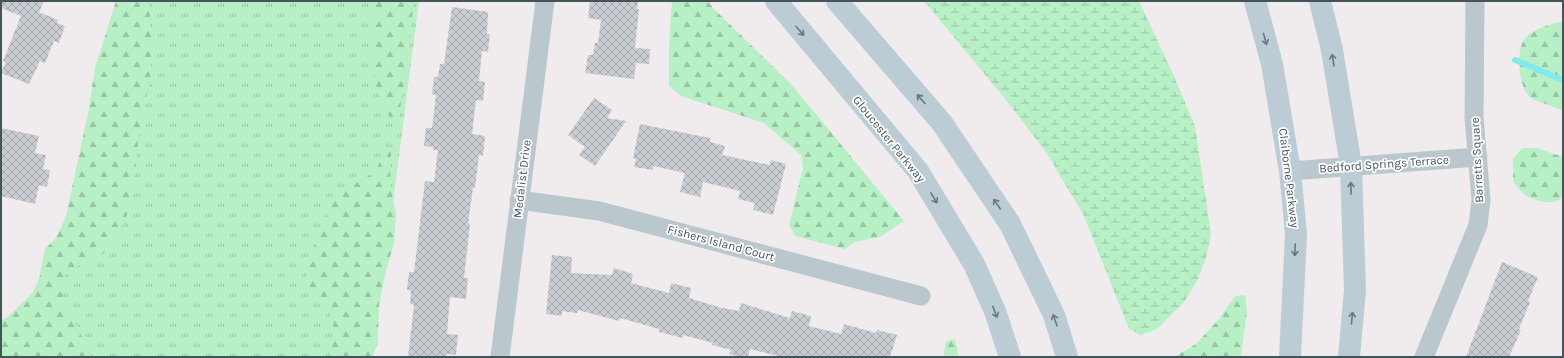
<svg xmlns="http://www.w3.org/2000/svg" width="1564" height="358" font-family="Karla,sans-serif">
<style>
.grass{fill:url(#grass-tufts)}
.forest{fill:url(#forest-firs)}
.wetland{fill:url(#wetland-marsh)}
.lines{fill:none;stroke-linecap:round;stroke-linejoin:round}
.stream{stroke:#82e9f0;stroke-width:6}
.building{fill:url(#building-cross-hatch)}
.minor{stroke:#bac7cd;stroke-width:19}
.secondary{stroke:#bcccd5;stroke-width:22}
.oneway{stroke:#687880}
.labels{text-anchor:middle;stroke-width:3.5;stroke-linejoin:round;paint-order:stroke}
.street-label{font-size:12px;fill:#44545b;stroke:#fff}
</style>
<defs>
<pattern id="grass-tufts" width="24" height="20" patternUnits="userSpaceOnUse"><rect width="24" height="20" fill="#b8f0c5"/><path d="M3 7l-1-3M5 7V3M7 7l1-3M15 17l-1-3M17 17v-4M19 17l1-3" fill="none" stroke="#97c5a3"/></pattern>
<pattern id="forest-firs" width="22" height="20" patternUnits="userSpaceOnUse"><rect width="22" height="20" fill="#b8f0c5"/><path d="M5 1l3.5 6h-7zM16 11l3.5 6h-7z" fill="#97c5a3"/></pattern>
<pattern id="wetland-marsh" width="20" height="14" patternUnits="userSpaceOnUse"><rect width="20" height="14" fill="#b8f0c5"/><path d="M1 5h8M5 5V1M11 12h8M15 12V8" fill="none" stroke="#97c5a3"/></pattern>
<pattern id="building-cross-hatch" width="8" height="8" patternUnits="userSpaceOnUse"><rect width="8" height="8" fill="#c9cdd2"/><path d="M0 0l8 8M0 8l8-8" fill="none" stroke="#a5a9ad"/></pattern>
</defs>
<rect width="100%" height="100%" fill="#f0eced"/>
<path class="grass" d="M140,1H419L373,357H43L85,135Z"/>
<path class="forest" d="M116,1H149L152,48L150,82L141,119L132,198L126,218L112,246L95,261L80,265L67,271L61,284L62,296L87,347L90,357H1V320L8,317L32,293L39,279L45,249L56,238L66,216L88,113L95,68Z
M370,1H414L398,126C364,93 376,44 370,1Z
M672,1H708L713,8L792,85L904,221L880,237L854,242L845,249L795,236L789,225L803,168L801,155L764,123L681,96L669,86V45Z
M1563,21V111C1556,107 1536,101 1531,98C1518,88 1515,48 1526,37C1536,28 1551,24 1563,21Z
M1522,148H1537L1563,157V196C1555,207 1538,201 1527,196C1522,193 1517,186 1513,182V159Z
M391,151L390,184L396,214L394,244L387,267L379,302L378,343L372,357H330C330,347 335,333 333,324C330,304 306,295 307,274C307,264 329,204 335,196C342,188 365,181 374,171C382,162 379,158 391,151Z
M1245,295L1247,311L1241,357H1174L1196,344L1219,319L1235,296Z
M955,339L959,357H943L946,341Z"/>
<path class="wetland" d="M924,1H1139L1173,74L1195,126L1211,234L1206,258L1197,281L1185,301L1157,329L1141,335L1129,329L1084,216L1046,152L1006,100Z"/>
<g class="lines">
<path class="stream" d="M1515,60L1563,80"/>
</g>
<path class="building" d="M1,1H44L39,12L58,20L57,23L65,26L59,43L54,41L45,63L40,61L29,84L1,73L6,62L3,61L21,16L1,8Z
M590,1H638L637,9H639L635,48L650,49L649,64L636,63L634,79L585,73L588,55H593L595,43H598L601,20L588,18Z
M452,7L488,12L487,34H490L488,52L482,51L479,81L485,82L483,101L476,100L472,134L485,136L483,156L479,155L475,188H473L468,223L470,224L464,278H468L466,299L450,297L447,334L458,335L456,355L446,354V357H408L414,305L410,304L411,290H407L409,272H414L425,181L434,182L438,150H433V147L424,146L426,128H432L436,95L432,94L434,77H438L440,64H444Z
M594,98L612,110L607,118L626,121L595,166L579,155L585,147L568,135Z
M640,124L710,138V142L725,146L722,155L770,165L771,160L786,164L773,215L753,210L755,203L738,199L740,191L703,182L700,197L680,192L685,173L653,166V170L634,167L636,159L633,158Z
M1,128L39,136L35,153L46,155L43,169L50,170L47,187L39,185L35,204L1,196Z
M552,255L572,257L571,273L612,275L614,268L633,274L631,283L669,293L671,283L691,288L689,298L722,308L739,311L741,303L790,318L792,311L811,316L809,326L841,334L844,324L876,333L877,330L897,335L890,357H781L750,349L748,357H741L729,354L731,350L712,345L713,343L683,335V338L659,332V329L620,318L619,321L578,310L577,313L562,311V316L546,314Z
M1502,262L1538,277L1528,301L1530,302L1519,329L1521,330L1509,357H1466Z"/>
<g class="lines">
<path class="minor" d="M1290,171L1478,157
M519,200L599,211L921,296
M500,357L545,1
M1424,357L1478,225L1481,200L1474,117L1475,1"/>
<path class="secondary" d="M776,1L918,171L974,264L995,311L1010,357
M837,1L942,123L1010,224L1054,315L1067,357
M1255,1L1272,64L1290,171L1296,234L1290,357
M1320,1L1332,50L1351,166L1355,290L1349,357"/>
</g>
<defs><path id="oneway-shaft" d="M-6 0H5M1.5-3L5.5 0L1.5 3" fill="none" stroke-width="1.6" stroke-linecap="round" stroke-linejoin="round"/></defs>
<g class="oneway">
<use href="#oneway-shaft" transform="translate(800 31) rotate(50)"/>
<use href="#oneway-shaft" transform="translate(1265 39) rotate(75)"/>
<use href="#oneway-shaft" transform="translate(1333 60) rotate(-99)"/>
<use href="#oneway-shaft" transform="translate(921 99) rotate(-131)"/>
<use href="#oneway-shaft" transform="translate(1351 188) rotate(-92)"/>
<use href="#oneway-shaft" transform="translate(934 198) rotate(59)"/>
<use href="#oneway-shaft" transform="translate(997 204) rotate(-124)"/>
<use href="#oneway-shaft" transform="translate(1295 250) rotate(92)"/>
<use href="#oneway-shaft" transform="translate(995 312) rotate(69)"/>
<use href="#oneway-shaft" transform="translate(1352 318) rotate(-85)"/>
<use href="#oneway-shaft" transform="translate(1055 320) rotate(-109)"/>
</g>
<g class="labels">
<g class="street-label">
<text transform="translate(889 139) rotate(51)" y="4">Gloucester Parkway</text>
<text transform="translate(1477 160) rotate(-93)" y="4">Barretts Square</text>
<text transform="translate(1384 164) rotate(-4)" y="4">Bedford Springs Terrace</text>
<text transform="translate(1289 178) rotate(83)" y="4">Claiborne Parkway</text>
<text transform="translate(522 179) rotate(-83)" y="4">Medalist Drive</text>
<text transform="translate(721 243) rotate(15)" y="4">Fishers Island Court</text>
</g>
</g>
<rect width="1564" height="358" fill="none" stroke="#44545b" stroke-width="4"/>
</svg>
